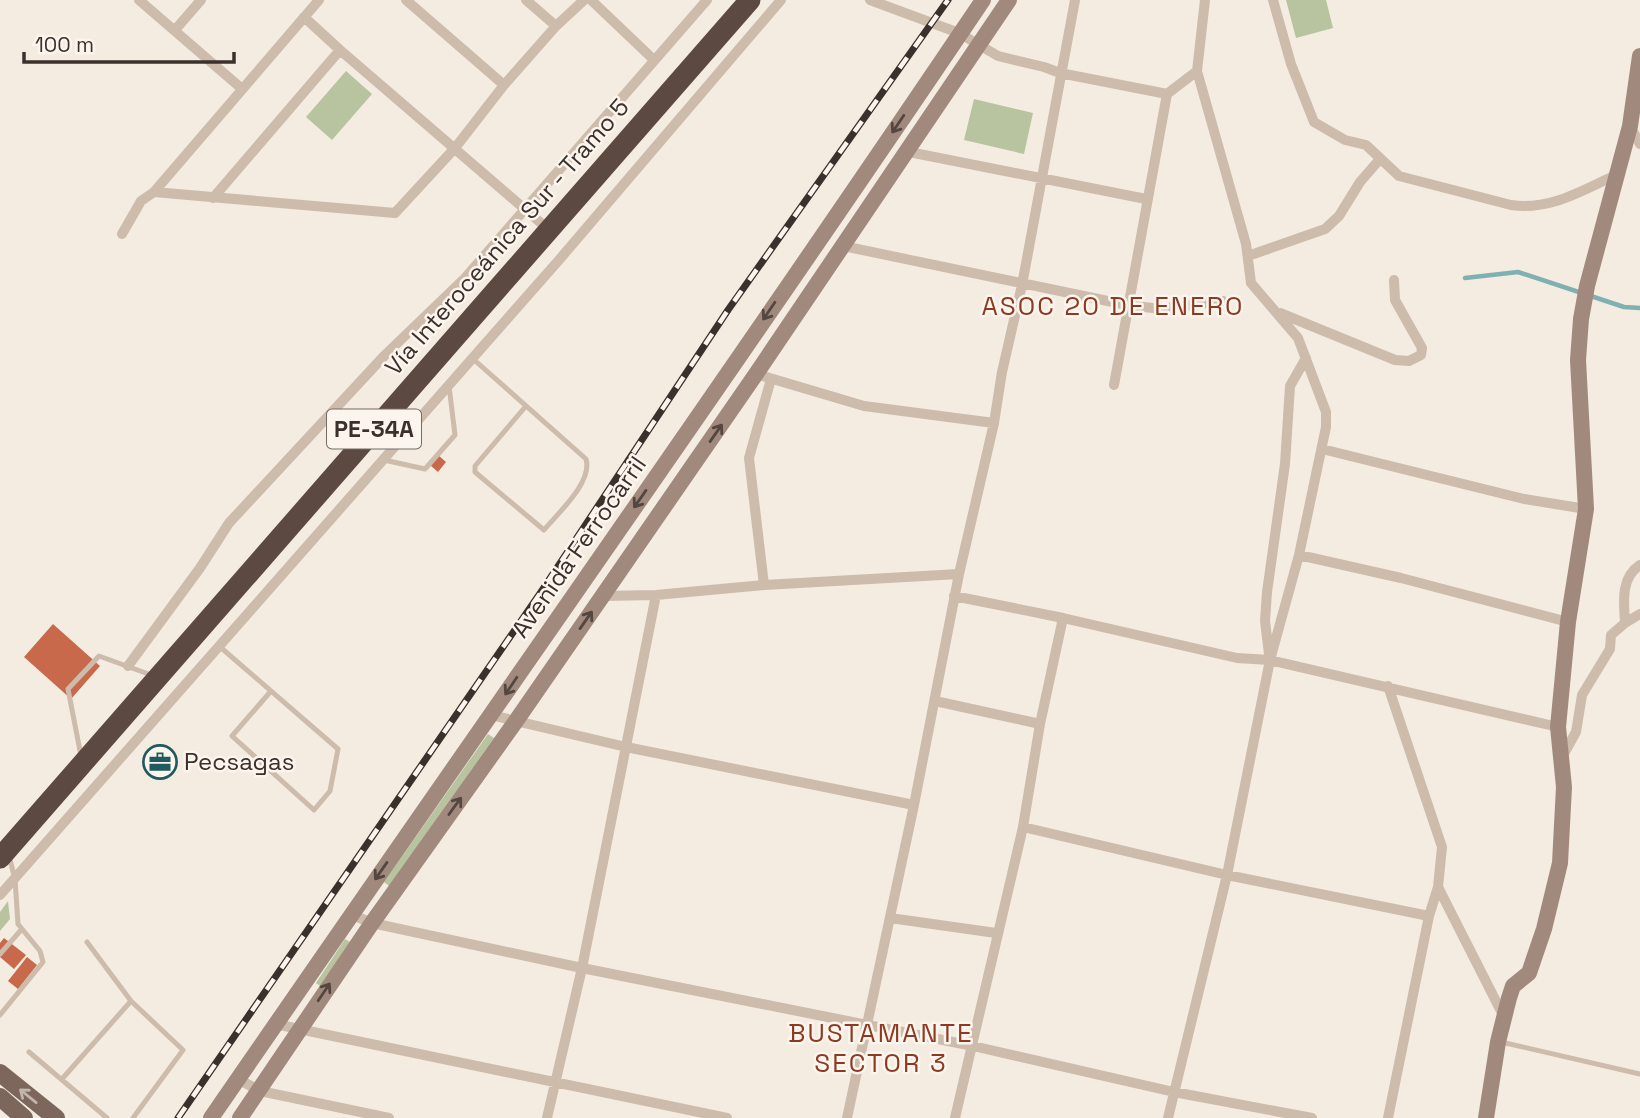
<svg xmlns="http://www.w3.org/2000/svg" width="1640" height="1118" font-family="'Space Grotesk',sans-serif">
<style>
.green{fill:#b8c4a0}
.lines{fill:none;stroke-linecap:round;stroke-linejoin:round}
.stream{stroke:#7fb0b2;stroke-width:4.5}
.building{fill:#c8694b}
.lane{stroke:#cdbbac;stroke-width:5}
.street{stroke:#cdbbac;stroke-width:10}
.secondary{stroke:#a18a7d;stroke-width:16}
.primary{stroke:#7d675c;stroke-width:18}
.highway{stroke:#5c4a42;stroke-width:21}
.rail-casing{stroke:#3b302b;stroke-width:7}
.rail{stroke:#fbf5ee;stroke-width:4.5;stroke-dasharray:13;stroke-linecap:butt}
.oneway{stroke:#544640}
.oneway2{stroke:#c2b5ac}
.labels{text-anchor:middle;stroke-width:5;stroke-linejoin:round;paint-order:stroke}
.shield{fill:#fbf5ee;stroke:#756b66;stroke-width:2}
.shield-label{font-size:23px;font-weight:bold;fill:#3b302b}
.street-label{font-size:24px;fill:#3b302b;stroke:#fbf5ee}
.poi-label{font-size:24px;fill:#3b302b;stroke:#fbf5ee;text-anchor:start}
.neighbourhood-label{font-size:26px;letter-spacing:2px;fill:#8c3b22;stroke:#fbf5ee}
</style>
<rect width="100%" height="100%" fill="#f4ebe1"/>
<path class="green" d="M1286,0H1326L1333,28L1296,38Z
M346,71L372,94L332,140L306,117Z
M974,99L1033,113L1024,154L964,140Z
M488,734L494,738L389,886L384,882Z
M8,901L10,919L0,931V912Z
M345,939L350,942L320,986L316,983Z"/>
<g class="lines">
<path class="stream" d="M1465,278L1518,272L1624,307L1640,308"/>
</g>
<path class="building" d="M438,455L446,462L438,472L430,465Z
M53,624L100,666L71,699L24,657Z
M4,938L26,955L14,969L0,957V943Z
M27,957L37,965L18,989L8,981Z"/>
<g class="lines">
<path class="lane" d="M472,358L586,459C593,482 558,513 544,530L475,472V466L526,406
M384,460L425,469L455,435L449,386
M219,646L338,749L330,791L314,810L232,736L271,691
M81,756L68,689L99,656L154,676
M87,942L131,1001L183,1050L133,1118
M0,954L21,930
M0,1015L43,962L40,951L18,924L15,879L9,856
M1501,1042L1640,1074
M29,1052L107,1118
M62,1079L131,1001"/>
<path class="street" d="M139,0L241,88
M406,0L504,85
M526,0L556,26
M591,0L654,60
M870,0L959,33L998,56L1044,67L1060,73L1167,94
M1273,0L1291,64L1314,122L1345,140L1366,145L1399,176L1511,205C1550,211 1583,190 1618,174
M304,17L340,50L548,229
M175,30L201,0
M1630,126L1640,144
M909,152L1146,199
M154,192L395,213L455,148L504,85L556,26L584,0
M213,198L340,50
M122,234L141,201L154,192L319,0
M843,246L1127,305L1161,309L1223,301
M1248,256L1325,229L1339,216L1360,182L1380,159
M1280,313L1395,360L1409,361L1421,355L1422,348L1395,300L1394,280
M756,374L864,406L994,423
M1114,385L1167,94L1197,71
M1322,449L1524,499L1586,509
M1299,555L1401,578L1568,622
M764,585L749,458L771,379
M603,596L656,595L764,585L959,574
M954,596L1063,618L1237,658L1270,660L1558,727
M1625,623C1624,603 1620,578 1640,565
M1269,654L1265,621L1267,592L1285,464L1290,386L1306,358
M128,666L200,568L229,523L385,355L465,278L707,0
M1388,686L1442,847L1438,887L1429,916L1388,1118
M935,701L1040,724
M491,715L626,747L914,805
M1561,759L1576,732L1582,695L1610,649L1611,635L1625,623L1640,614
M1023,827L1227,875L1429,916
M1438,887L1505,1019
M0,895L559,260L781,0
M350,914L372,923L582,968L973,1046L1174,1092L1312,1118
M890,918L996,933
M275,1024L727,1118
M238,1079L260,1091L389,1118
M547,1118L582,968L656,595
M847,1118L914,805L959,574L994,423L1002,372L1022,285L1075,0
M955,1118L1023,827L1040,724L1063,618
M1168,1118L1227,875L1270,660L1299,555L1326,427V412L1298,338L1251,283L1246,244L1197,71L1205,0"/>
<path class="secondary" d="M211,1118C468,745 730,375 983,0
M240,1118L372,923L516,721L756,374L1009,0
M1486,1118L1498,1042L1509,998L1513,986L1529,973L1544,929L1560,863L1564,787L1558,727L1568,622L1586,509L1578,360L1581,319L1587,286L1630,126L1640,56"/>
<path class="primary" d="M0,1073L56,1118
M0,1097L24,1118"/>
<path class="highway" d="M0,858L750,0"/>
<g class="rail-casing">
<path id="rail" d="M178,1118L541,592L728,310L948,0"/>
</g>
<use href="#rail" class="rail"/>
</g>
<defs><path id="oneway-shaft" d="M-6 0H5M1.5-3L5.5 0L1.5 3" fill="none" stroke-width="1.6" stroke-linecap="round" stroke-linejoin="round" transform="scale(1.75)"/></defs>
<g class="oneway">
<use href="#oneway-shaft" transform="translate(898 124) rotate(124)"/>
<use href="#oneway-shaft" transform="translate(769 311) rotate(124)"/>
<use href="#oneway-shaft" transform="translate(716 433) rotate(-55)"/>
<use href="#oneway-shaft" transform="translate(640 499) rotate(125)"/>
<use href="#oneway-shaft" transform="translate(586 620) rotate(-55)"/>
<use href="#oneway-shaft" transform="translate(511 686) rotate(124)"/>
<use href="#oneway-shaft" transform="translate(455 806) rotate(-54)"/>
<use href="#oneway-shaft" transform="translate(381 871) rotate(125)"/>
<use href="#oneway-shaft" transform="translate(324 992) rotate(-56)"/>
</g>
<use class="oneway2" href="#oneway-shaft" transform="translate(28 1096) rotate(-141)"/>
<defs>
<g id="office-ring" transform="scale(1.75)"><circle r="9.5" fill="#fbf5ee" stroke="#1f5a5e" stroke-width="1.5"/><path d="M-6-3h4V-5.5h4V-3h4V5H-6ZM-1-4.5V-3h2v-1.5ZM-6 0V1H6V0Z" fill="#1f5a5e"/></g>
</defs>
<g fill-rule="evenodd">
<use href="#office-ring" x="160" y="762"/>
</g>
<g class="labels">
<rect class="shield" x="327" y="409.5" width="94" height="39" rx="5"/>
<g class="shield-label">
<text x="374" y="437">PE-34A</text>
</g>
<g class="street-label">
<text transform="translate(507 237) rotate(-49)" y="8">Vía Interoceánica Sur - Tramo 5</text>
<text transform="translate(579 547) rotate(-55)" y="8">Avenida Ferrocarril</text>
</g>
<g class="poi-label">
<text x="184" y="770">Pecsagas</text>
</g>
<g class="neighbourhood-label">
<text x="1113" y="315">ASOC 20 DE ENERO</text>
<text x="881" y="1042">BUSTAMANTE<tspan x="881" dy="30">SECTOR 3</tspan></text>
</g>
</g>
<path d="M24 52v10h210v-10" fill="none" stroke="#3b302b" stroke-width="3.5"/>
<text x="35" y="52" font-size="21" fill="#3b302b" stroke="#fbf5ee" stroke-width="5" paint-order="stroke">100 m</text>
</svg>
